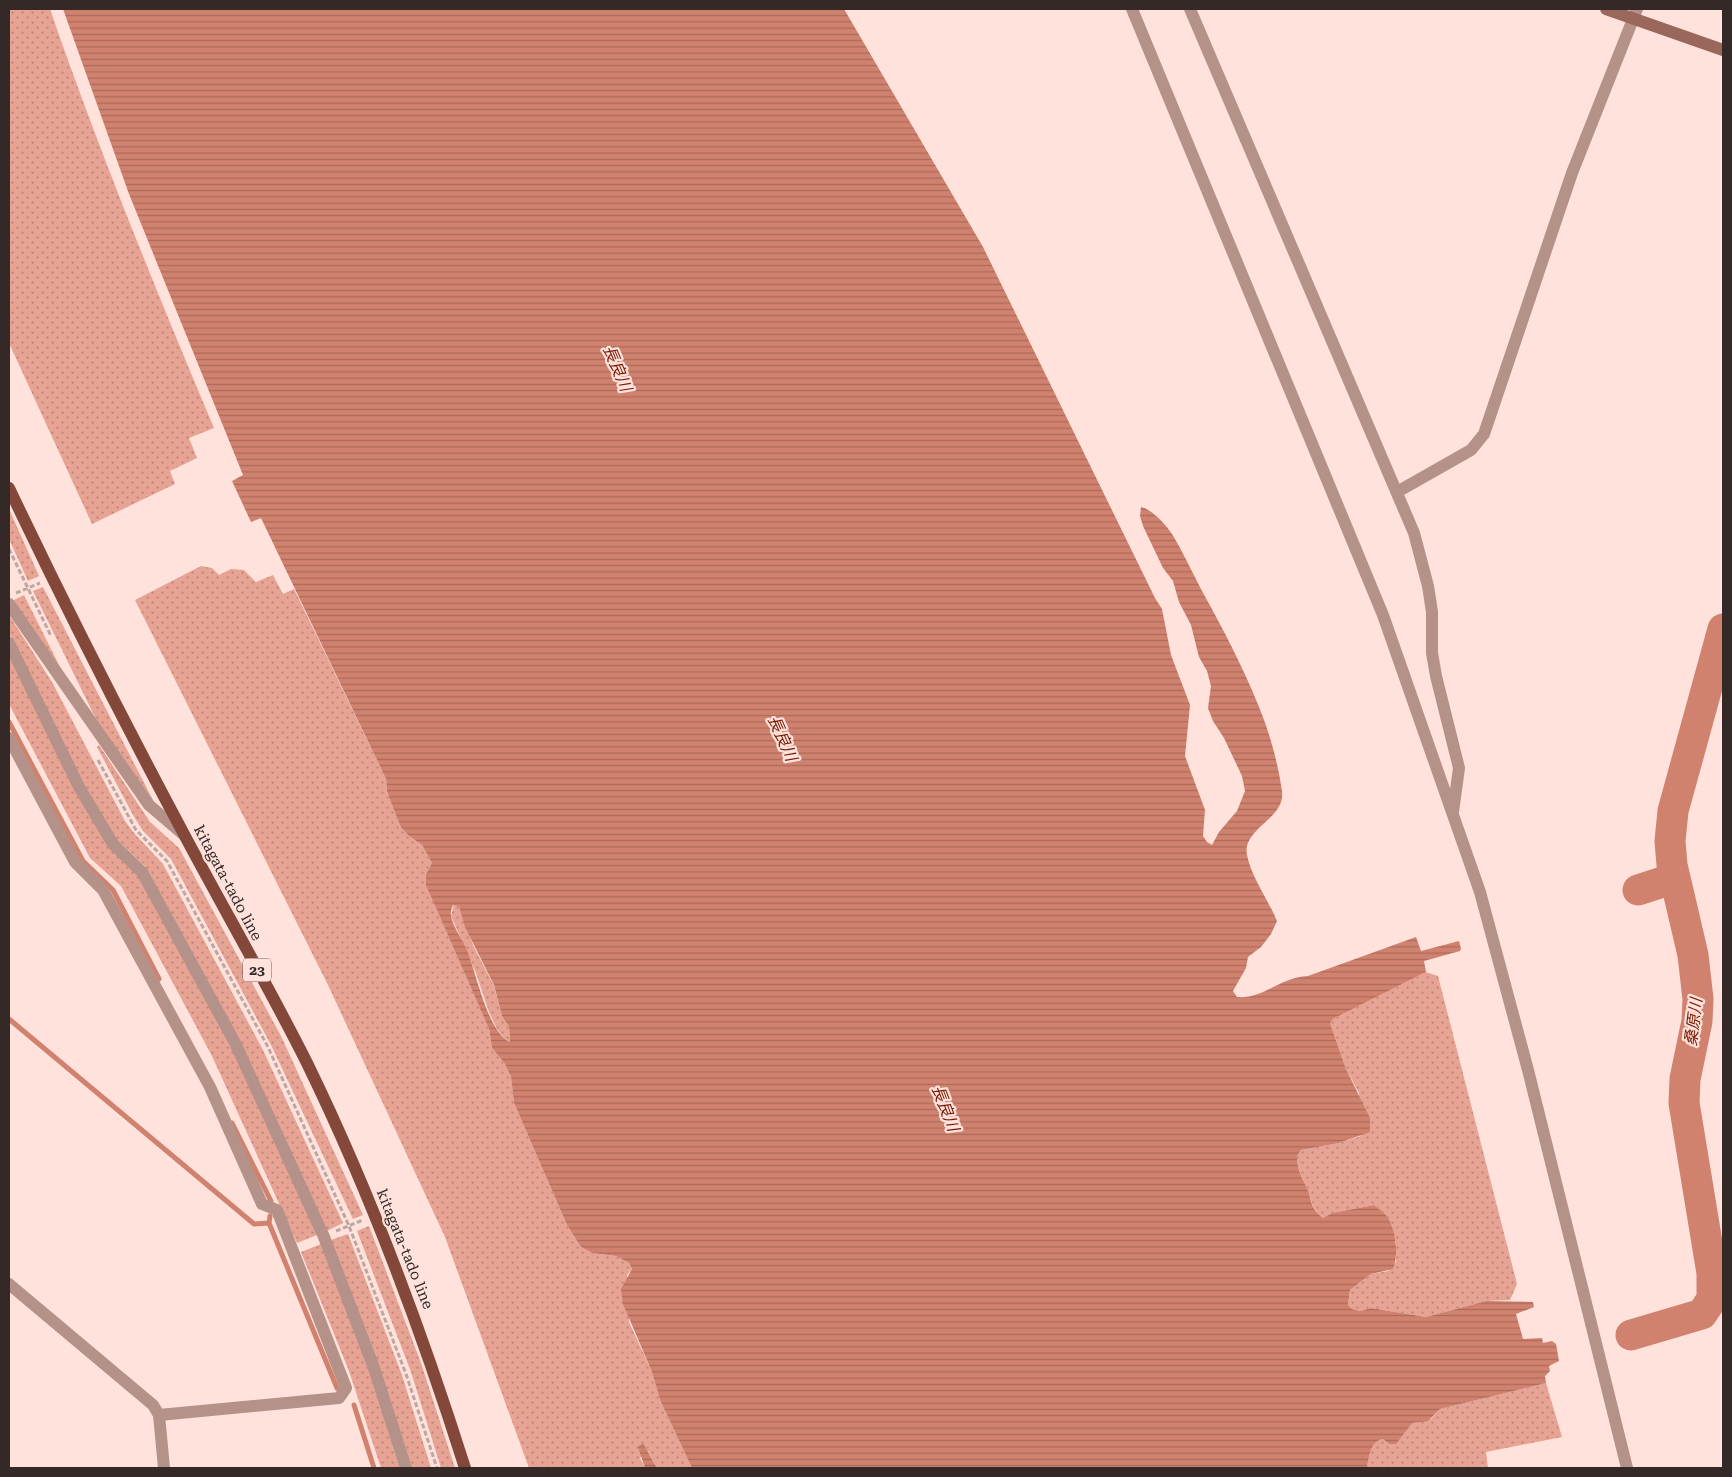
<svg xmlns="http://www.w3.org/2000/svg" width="1732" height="1477" font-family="'Roboto Serif','Noto Sans JP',serif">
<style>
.grass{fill:url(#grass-dots)}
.water{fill:url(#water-rules);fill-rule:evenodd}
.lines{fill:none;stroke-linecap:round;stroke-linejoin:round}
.stream{stroke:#d0826f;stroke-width:5}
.river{stroke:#d0826f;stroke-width:31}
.path{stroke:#bea7a1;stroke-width:3;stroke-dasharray:5 2.5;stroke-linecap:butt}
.street{stroke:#b59289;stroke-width:12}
.secondary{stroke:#99675b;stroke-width:12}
.primary{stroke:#84483a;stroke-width:12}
.labels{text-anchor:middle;stroke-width:4.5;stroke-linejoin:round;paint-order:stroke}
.shield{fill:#ffe2db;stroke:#71605d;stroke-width:1}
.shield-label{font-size:14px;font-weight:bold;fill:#342927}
.street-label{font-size:15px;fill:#342927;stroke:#ffe2db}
.water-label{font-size:16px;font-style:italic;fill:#761902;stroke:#ffe2db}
</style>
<defs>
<pattern id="grass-dots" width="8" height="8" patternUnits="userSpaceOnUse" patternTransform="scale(1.25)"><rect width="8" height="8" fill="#e7a393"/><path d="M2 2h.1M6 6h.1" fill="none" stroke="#bc8578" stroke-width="1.8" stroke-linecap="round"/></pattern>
<pattern id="water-rules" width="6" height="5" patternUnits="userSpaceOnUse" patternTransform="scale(1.25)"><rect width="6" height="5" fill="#d0826f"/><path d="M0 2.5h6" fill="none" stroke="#aa6a5b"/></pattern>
</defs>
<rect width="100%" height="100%" fill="#ffe2db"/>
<path class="grass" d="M9,9H50C99,151 156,290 214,428L189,438L197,458L170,471L175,484L92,524L9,343Z
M9,509L39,576L28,581L9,539Z
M201,566L212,568L219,575L231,569L244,570L256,582L273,575L283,594L294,589L386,779L387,793L409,836L422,845L432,863L426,874L435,905L489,1029L492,1048L505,1064L511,1077L514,1103L567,1225L581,1247L592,1253L616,1256L629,1263L632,1269L627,1275L629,1322L652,1372L660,1400L692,1468H657L648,1451L640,1458L645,1468H529L445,1237L328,985L135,600Z
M43,587L154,802L98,723L33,591Z
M24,595L66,679L12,601Z
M9,615L52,682L125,821L134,833L163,864L263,1050L343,1223L327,1231L238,1039L145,866L114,837L84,785L9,633Z
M9,656L140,878L230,1046L317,1235L297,1243L212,1056L121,886L90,858L9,704Z
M99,745L150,822L179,848L281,1036L363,1215L353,1219L271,1045L171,859L143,831L133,815L97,747Z
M454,904L459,905L473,945L494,986L502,1016L509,1027L510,1042L505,1039L497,1029L489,1012L476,973L451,916Z
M1426,972L1438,976L1517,1284L1510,1300L1486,1301L1426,1317L1371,1308L1360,1311L1352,1309L1348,1305L1350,1290L1371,1274L1388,1271L1396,1262V1242L1386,1215L1374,1205L1332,1213L1323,1218C1309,1206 1313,1200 1306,1186C1301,1175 1297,1168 1297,1156L1301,1150L1339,1143L1361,1136L1359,1093L1346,1069L1330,1023L1333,1019Z
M369,1226L421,1363L455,1468H441L411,1372L357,1231Z
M348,1234L402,1375L431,1468H412L331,1240Z
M321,1244L369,1369L400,1468H381L349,1371L301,1252Z
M1546,1383L1562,1437L1486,1452L1488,1468H1367C1369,1458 1370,1441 1383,1439L1389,1444L1412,1423L1431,1419L1440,1409Z"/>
<path class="water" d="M63,9H844L983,247L1155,598L1162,609L1171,655L1190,705L1185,756L1205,810L1203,836L1207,842L1212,845L1219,832L1237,811L1245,791L1242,776L1224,738L1213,721L1208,708L1211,686L1207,671L1199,657L1191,625L1179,602L1173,581L1163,568L1143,526L1140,516L1141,507C1152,509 1166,525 1172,534C1183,552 1192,572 1202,591C1223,629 1243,667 1259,707C1270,734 1278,763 1282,791C1286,819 1242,828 1247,855C1252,879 1268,899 1277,921L1271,934L1261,947L1248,957L1246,968L1233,991L1237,997C1264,999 1280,977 1308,976L1416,937L1421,951L1459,941L1461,949L1460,951L1424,961L1426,972L1333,1019L1330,1023L1346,1069L1370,1118V1132L1339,1143L1301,1150L1297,1156C1297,1168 1301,1176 1306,1186C1313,1200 1308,1206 1323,1218L1332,1213L1374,1205C1377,1208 1383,1211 1386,1215C1396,1229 1399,1254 1393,1269L1371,1274L1350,1290L1348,1305L1352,1309L1360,1311L1371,1308L1426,1317L1486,1301L1533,1302L1534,1307L1516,1314L1523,1339L1542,1338L1543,1343L1552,1341L1556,1344L1559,1361L1549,1366L1550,1371L1545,1376L1546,1383L1440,1409L1428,1421L1412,1423L1396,1444H1389L1383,1439C1370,1441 1369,1458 1367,1468H692L660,1400L652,1372L623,1304L621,1289L632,1269L629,1263L616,1256L592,1253L581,1247L567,1225L514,1103L511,1077L505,1064L492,1048L489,1029L426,885V874L432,863L422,845L409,836L401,827L387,792L386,779L261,518L251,522L232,481L243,475L129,194ZM453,905L459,906L465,927L494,985L502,1016L509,1027L510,1042C487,1032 476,970 466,948C461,937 453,927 451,916C450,912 452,908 453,905Z
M643,1443L657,1468H645L638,1447Z"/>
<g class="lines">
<path class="stream" d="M9,722L83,861L113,890L159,979
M9,1019L254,1224L269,1223
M232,1123L271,1201
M270,1216L269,1223L337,1388
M354,1405L374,1468"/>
<path class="river" d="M1638,890L1675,878
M1631,1335L1702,1314L1712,1299V1273L1684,1103L1685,1079L1697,1021L1698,999L1693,955L1672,865L1670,841L1673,811L1723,629"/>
<path class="path" d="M9,549L51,636
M16,593L40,583
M98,760L136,830L167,861L268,1047L349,1226L406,1374L437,1468
M336,1231L363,1220"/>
<path class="street" d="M1132,9L1383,615L1480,892L1528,1070L1627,1468
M1190,9L1414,533L1428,586L1432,612V653L1436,676L1459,768L1453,812
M1397,492L1471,450L1484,434L1572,173L1637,9
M9,604L149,805L184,835
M9,643L79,787L113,844L142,872L235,1043L324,1237L374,1368L406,1468
M9,738L75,862L103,890L210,1087L262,1204L277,1210L346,1388L339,1398L159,1415
M9,1284L153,1405L159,1415L164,1468"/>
<path class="secondary" d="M1606,9L1723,50"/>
<path class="primary" d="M9,488C65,606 124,722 186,838C226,913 269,987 307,1063C371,1194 421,1329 465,1468"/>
</g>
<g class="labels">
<rect class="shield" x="243" y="958.5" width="28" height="23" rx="4"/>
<g class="shield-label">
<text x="257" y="975">23</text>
</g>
<g class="street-label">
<text transform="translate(228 883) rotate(62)" y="5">kitagata-tado line</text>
<text transform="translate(405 1249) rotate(68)" y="5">kitagata-tado line</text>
</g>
<g class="water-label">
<text transform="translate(618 368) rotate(67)" y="6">長良川</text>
<text transform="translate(783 738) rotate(66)" y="6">長良川</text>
<text transform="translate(1693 1022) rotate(-83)" y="6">桑原川</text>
<text transform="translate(946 1108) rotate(69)" y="6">長良川</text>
</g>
</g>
<rect width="1732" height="1477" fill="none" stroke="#342927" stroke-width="20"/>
</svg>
